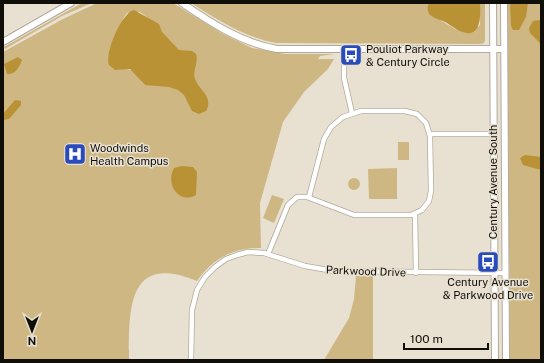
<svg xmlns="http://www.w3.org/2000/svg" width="544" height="363" font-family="'Public Sans',sans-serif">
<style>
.green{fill:#ceb783;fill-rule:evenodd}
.water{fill:#b89234}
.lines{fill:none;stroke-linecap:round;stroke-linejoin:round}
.street-casing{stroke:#b1aa9c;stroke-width:6}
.secondary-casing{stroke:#b1aa9c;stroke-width:8}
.street{stroke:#fff;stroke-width:4.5}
.secondary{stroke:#fff;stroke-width:6}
.labels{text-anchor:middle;stroke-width:3;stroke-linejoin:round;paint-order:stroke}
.poi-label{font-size:11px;fill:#100e09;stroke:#e8e1d2;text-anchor:start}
.street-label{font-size:11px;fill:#100e09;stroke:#e8e1d2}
</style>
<rect width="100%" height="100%" fill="#e8e1d2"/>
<path class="green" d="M92,3L62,16L5,49L4,47L80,4Z
M97,3H173L223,34L252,48L285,54H335L320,56L318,59H334L328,69L304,92L283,122L260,203L261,248C233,248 213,258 197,281C127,252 129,310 129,360H3V52L63,19ZM140,12L148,18L145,85C134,74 135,66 117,70L108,59L110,49L124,17L127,13Z
M191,3H429L430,14L455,29L472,32L480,25V3H485V40L484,43L481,44L276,43C244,37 218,20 191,3Z
M507,3H541V360H510Z
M398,142H409V160H398Z
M397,168V199H369L368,169Z
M348 184a6 6 0 1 1 12 0a6 6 0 1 1-12 0Z
M272,195L284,199L274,223L263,218Z
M356,276H373V360H324L349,318L354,299Z"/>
<path class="water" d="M429,3H480C482,32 474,43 447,23C442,20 435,19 430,15C427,11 427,7 429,3Z
M510,3H528L526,17L519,30H513L511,26Z
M134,10L159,24L162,32L179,50L192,51L196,54C199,63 192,70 195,79C199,90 214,97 206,111L199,114L192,111L184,95L178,90L169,87L145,85L130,69L115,70L109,65C104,54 122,12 134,10Z
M541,20V44L530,33L529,28L533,21Z
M18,57L22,60C19,67 16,75 7,74L4,64Z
M15,100L21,101V105L9,119L4,120L3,114Z
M525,155L541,157V170L523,165L520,158Z
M182,166L193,167L197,172L196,195C179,205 165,184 174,168Z"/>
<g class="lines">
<g class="street-casing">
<path id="street" d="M344,49V78L352,113
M430,134H493
M415,214L416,273
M268,254L288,205L297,197H307L354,215H411L422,210L429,201L431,191L430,136L426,123L417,114L405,111H361L343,117L331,127L324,139L309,197
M191,360L192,310L197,290L205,277L215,267L226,259L237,255L248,252L264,253L305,266L334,271L504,273"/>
</g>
<g class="secondary-casing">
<path id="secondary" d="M182,3C211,23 242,43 277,49H504
M493,3L495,360
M504,3L506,360
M3,42L71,3"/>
</g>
<use href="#street" class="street"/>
<use href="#secondary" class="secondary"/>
</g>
<defs>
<g id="bus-square" transform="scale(1.15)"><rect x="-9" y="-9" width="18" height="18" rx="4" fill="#2a4bba" stroke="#e8e1d2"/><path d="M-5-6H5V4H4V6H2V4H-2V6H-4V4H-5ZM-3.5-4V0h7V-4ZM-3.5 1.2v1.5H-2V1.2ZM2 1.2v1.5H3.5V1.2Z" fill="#fff"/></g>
<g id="hospital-square" transform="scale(1.15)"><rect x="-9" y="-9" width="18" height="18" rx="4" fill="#2a4bba" stroke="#e8e1d2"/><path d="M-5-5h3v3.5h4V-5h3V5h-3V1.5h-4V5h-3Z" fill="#fff"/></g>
</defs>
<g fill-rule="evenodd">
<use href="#bus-square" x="351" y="55"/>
<use href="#hospital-square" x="75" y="154"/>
<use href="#bus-square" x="488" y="262"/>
</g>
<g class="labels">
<g class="poi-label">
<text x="366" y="53">Pouliot Parkway<tspan x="366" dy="13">&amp; Century Circle</tspan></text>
<text x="90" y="152">Woodwinds<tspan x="90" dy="13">Health Campus</tspan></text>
<text x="488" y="286" text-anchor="middle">Century Avenue<tspan x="488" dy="13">&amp; Parkwood Drive</tspan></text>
</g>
<g class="street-label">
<text transform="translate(493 182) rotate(-90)" y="4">Century Avenue South</text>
<text transform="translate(366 271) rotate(2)" y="4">Parkwood Drive</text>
</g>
</g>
<rect width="544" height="363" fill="none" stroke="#100e09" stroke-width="8"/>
<g transform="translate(32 331) rotate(180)" stroke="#e8e1d2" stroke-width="3" paint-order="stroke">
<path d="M0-3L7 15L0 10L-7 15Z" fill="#100e09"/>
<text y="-6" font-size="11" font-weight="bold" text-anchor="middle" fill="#100e09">N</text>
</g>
<path d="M404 343v6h84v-6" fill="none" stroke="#100e09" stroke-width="2"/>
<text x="410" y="343" font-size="12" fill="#100e09" stroke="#e8e1d2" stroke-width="3" paint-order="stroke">100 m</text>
</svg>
